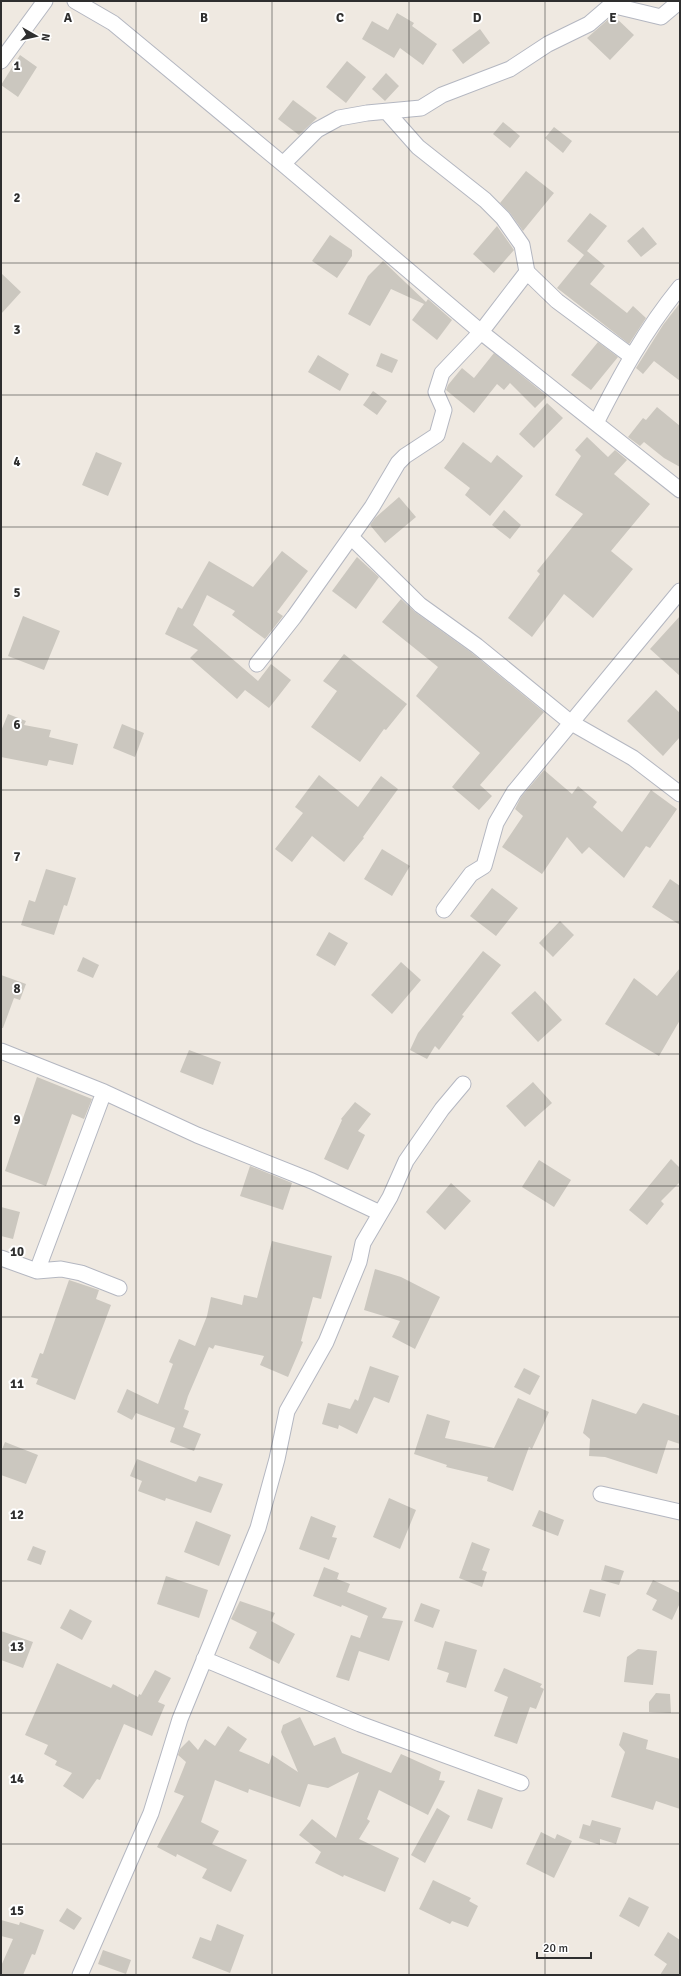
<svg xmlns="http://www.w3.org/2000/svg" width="681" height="1976" font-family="Signika,sans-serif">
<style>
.building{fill:#cbc7bf}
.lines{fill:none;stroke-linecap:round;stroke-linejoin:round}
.street-casing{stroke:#b4b7c1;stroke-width:17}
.street{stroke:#fff;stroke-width:15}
.grid{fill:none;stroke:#2e2e2e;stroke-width:1;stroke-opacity:0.55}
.grid-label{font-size:13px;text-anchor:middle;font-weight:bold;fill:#2e2e2e;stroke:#fff;stroke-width:4;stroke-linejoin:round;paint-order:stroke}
</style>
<rect width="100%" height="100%" fill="#efe9e1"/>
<path class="building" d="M397,13L414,23L412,26L437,44L423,65L400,48L394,58L362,39L372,21L388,30Z
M613,15L634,35L610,60L587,38Z
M480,29L490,43L463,64L452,50Z
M20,55L37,67L18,97L1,85Z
M347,61L366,77L346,103L326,87Z
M386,73L399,86L385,101L372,89Z
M293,100L317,118L299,135L278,119Z
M503,122L520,136L510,148L493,134Z
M554,127L572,141L563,153L545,138Z
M526,171L554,193L523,231L510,213L500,203Z
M590,213L607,226L587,251L605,266L590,284L627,313L633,306L646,318L629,344L557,288L584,255L567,241Z
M497,226L514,250L494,273L473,254Z
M643,227L657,244L641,257L627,241Z
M330,235L352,250V256L337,278L312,261Z
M383,261L426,302L428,299L452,320L437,340L412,320L424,304L391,289L370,326L348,314L368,276Z
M1,273L21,292L1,314Z
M680,303V381L654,361L643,374L636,368L663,325Z
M598,342L618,357L591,390L571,375Z
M381,353L398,360L392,373L376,366Z
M494,353L547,396L535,408L510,383L504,390L497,384L474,413L446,390L448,385L462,368L474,378Z
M318,355L349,374L340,391L308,372Z
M373,391L387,401L377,415L363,405Z
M547,403L563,418L534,448L519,434Z
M657,407L680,426V467L664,458L644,442L640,446L628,437L643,418L646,420Z
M587,437L608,457L615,450L627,460L614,474L650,504L611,551L633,569L593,618L564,594L532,637L508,618L540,574L537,571L583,514L555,495L581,456L575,450Z
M463,442L491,463L497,455L523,476L490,516L465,495L470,488L444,468Z
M96,452L122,463L108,496L82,485Z
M399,497L416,517L385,543L370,525L375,518Z
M504,510L521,525L510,539L492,525Z
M282,551L308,571L277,612L283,616L265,639L232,615L235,611L207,595L193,625L258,681L271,664L291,680L269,708L245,690L237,699L190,658L198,650L165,634L178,607L182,609L209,561L253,587Z
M357,557L379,577L356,609L332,591Z
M401,599L415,612L472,653L544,712L480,785L492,796L479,810L452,787L480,753L416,696L438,667L382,622Z
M23,616L60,631L44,670L8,656Z
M680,616V676L650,649Z
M344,654L407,704L386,730L384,729L360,762L311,727L337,691L323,681Z
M656,690L680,713V737L663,756L627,721Z
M8,714L26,721L24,725L51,730L49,737L78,744L73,765L49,760L47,766L1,757V731Z
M122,724L144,733L135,757L113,748Z
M544,770L572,794L578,786L597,802L593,807L622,832L651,790L677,809L650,848L646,846L624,878L589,847L582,854L567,837L542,874L502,847L523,816L515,809L521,797Z
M319,775L358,807L381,776L398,789L363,837L364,838L344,862L312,836L292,862L275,849L303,813L295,807Z
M382,849L410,866L392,896L364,879Z
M46,869L76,878L67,906L64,905L54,935L21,925L29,900L35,902Z
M670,879L680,886V925L652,907Z
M492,888L518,908L496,936L470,916Z
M560,921L574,935L553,957L539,943Z
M329,932L348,943L335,966L316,955Z
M483,951L501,965L462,1015L464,1016L439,1050L435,1046L427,1059L410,1050L418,1033Z
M83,957L99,965L93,978L77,971Z
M401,962L421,980L392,1014L371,995Z
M680,968V1020L659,1056L605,1024L634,978L657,996Z
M1,975L26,984L20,1000L14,998L3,1028H1Z
M535,991L562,1020L538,1042L511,1013Z
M189,1050L221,1062L213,1085L180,1072Z
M37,1077L92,1099L84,1119L72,1114L46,1186L5,1171Z
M533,1082L552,1103L525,1127L506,1106Z
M355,1102L371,1114L358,1131L365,1135L348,1170L324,1159L342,1120L341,1119Z
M671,1159L680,1168V1182L661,1201L664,1204L647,1225L629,1210Z
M539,1160L571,1180L554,1207L522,1187Z
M250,1166L292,1183L283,1210L240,1196Z
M451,1183L471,1201L445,1230L426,1212Z
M1,1207L20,1212L13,1239L1,1236Z
M272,1241L332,1256L321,1299L313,1297L301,1341L303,1342L288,1377L260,1365L264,1356L215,1345L213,1349L209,1347L188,1396L184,1409L189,1411L183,1427L201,1434L194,1451L170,1442L175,1428L136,1413L132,1420L117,1412L127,1389L158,1404L173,1364L169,1362L179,1339L195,1346L207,1316L211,1297L242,1305L244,1295L257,1298Z
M375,1269L401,1277L440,1297L415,1349L392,1337L400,1321L364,1310Z
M69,1280L99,1290L96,1299L111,1305L75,1400L36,1384L38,1379L31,1377L40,1353L43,1354Z
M370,1366L399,1376L389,1403L374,1397L357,1434L339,1425L338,1429L322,1424L328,1403L350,1409L355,1399L358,1401Z
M524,1368L540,1376L530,1395L514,1387Z
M518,1398L549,1412L532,1449L529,1447L513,1491L487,1481L488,1477L446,1467L447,1465L414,1454L427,1414L450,1421L445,1438L494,1448Z
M592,1399L636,1414L643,1403L680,1416V1444L668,1440L657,1474L605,1457L589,1456L590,1439L583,1433Z
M5,1442L38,1455L26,1484L1,1475V1452Z
M137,1459L196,1482L199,1476L223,1484L211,1513L166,1498L165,1501L138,1491L142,1481L130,1476Z
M389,1498L416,1510L400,1549L373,1537Z
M539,1510L564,1520L558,1536L532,1526Z
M311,1516L336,1526L332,1537L337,1538L329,1560L299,1549Z
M196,1521L231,1535L219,1566L184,1552Z
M472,1542L490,1549L482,1570L487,1572L482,1587L459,1578Z
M33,1546L46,1551L41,1565L27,1560Z
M605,1565L624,1571L619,1585L601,1580Z
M324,1567L339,1573L337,1579L350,1584L347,1592L387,1608L382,1618L403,1621L389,1661L359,1651L349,1681L336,1677L351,1635L360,1638L368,1616L342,1605L341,1607L313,1596Z
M166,1576L208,1590L199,1618L157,1604Z
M653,1580L680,1593V1603L672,1620L652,1610L657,1600L646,1594Z
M590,1589L606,1594L600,1617L583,1612Z
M240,1601L275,1613L271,1621L295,1634L279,1664L249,1648L257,1632L231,1619Z
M421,1603L440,1610L433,1628L414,1621Z
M70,1609L92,1621L82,1640L60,1628Z
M1,1631L33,1642L23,1668L1,1660Z
M445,1641L477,1650L466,1688L446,1682L449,1673L437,1669Z
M638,1649L657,1651L653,1685L624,1682L627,1657Z
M57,1663L111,1688L113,1684L138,1697L139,1694L141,1695L155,1670L171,1678L158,1702L165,1705L152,1736L124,1724L100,1780L97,1779L83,1799L63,1786L72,1773L55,1765L57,1761L44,1754L48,1745L25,1735Z
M504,1668L542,1684L540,1687L544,1689L536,1709L530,1707L517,1744L494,1736L508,1697L494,1691Z
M656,1693L670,1694L671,1713L649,1712V1702Z
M300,1717L314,1746L335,1737L342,1753L391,1773L401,1754L441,1772L439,1780L445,1781L428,1815L379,1790L367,1819L370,1821L359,1839L399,1858L385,1892L344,1875L343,1877L315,1863L321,1852L299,1835L312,1819L336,1838L359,1772L328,1788L308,1784L300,1807L249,1789L248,1793L215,1780L201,1822L219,1831L212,1844L247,1860L231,1892L202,1878L207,1869L177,1854L176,1857L157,1847L184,1796L174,1792L186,1762L178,1755L180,1749L189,1740L198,1750L205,1739L215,1746L228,1726L247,1739L239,1751L269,1764L272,1755L298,1772L281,1732L283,1725Z
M623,1732L648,1740L646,1749L680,1759V1809L656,1801L653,1810L611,1797L625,1752L619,1745Z
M478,1789L503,1798L492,1829L467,1820Z
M437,1808L450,1816L425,1863L411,1855Z
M592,1820L621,1828L616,1844L600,1839V1845L579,1838L583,1824L590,1826Z
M541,1832L555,1839L557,1834L572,1841L554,1878L526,1864Z
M433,1880L471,1898L469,1901L478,1906L468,1927L452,1921L450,1924L419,1909Z
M629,1897L649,1907L639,1927L619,1916Z
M67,1908L82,1918L74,1930L59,1921Z
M1,1920L19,1925L20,1922L44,1930L35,1955L32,1954L23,1975H1V1966L13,1939L1,1936Z
M217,1924L244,1935L230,1973L192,1958L200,1937L211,1941Z
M668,1932L680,1940V1975H660L667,1964L654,1955Z
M103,1950L131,1960L126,1974L98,1964Z"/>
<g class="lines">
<g class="street-casing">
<path id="street" d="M75,1L113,23L283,164L481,332L680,490
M612,1L611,5L661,17L680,1
M1,61L45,1
M387,112L418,147L485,200L503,218L522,245L527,272L557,301L631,356
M283,164L317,130L339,118L367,113L421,108L442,95L510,69L548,44L589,24L611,5
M596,423C621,374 645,330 680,287
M351,537L420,605L477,646L570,722L633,758L680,794
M257,664L294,617L372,507L398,463L405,456L437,435L444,410L436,392L442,373L481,332L527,272
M444,910L471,874L484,866L496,823L514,792L680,591
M1,1051L104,1092L197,1135L312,1181L380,1213
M1,1258L37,1271L61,1269L81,1273L119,1288
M37,1271L104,1092
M601,1494L680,1512
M204,1659L360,1724L521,1783
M80,1975L151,1813L180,1719L258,1528L277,1459L287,1411L326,1342L359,1262L363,1243L390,1197L406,1161L442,1109L463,1084"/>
</g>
<use href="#street" class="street"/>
</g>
<path class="grid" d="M136,1V1975M272,1V1975M409,1V1975M545,1V1975M1,132H680M1,263H680M1,395H680M1,527H680M1,659H680M1,790H680M1,922H680M1,1054H680M1,1186H680M1,1317H680M1,1449H680M1,1581H680M1,1713H680M1,1844H680"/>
<g class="grid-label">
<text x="68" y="22">A</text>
<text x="204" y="22">B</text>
<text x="340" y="22">C</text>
<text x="477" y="22">D</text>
<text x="613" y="22">E</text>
<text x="17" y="70">1</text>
<text x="17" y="202">2</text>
<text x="17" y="334">3</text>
<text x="17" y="466">4</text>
<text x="17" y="597">5</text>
<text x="17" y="729">6</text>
<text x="17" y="861">7</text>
<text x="17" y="993">8</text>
<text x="17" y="1124">9</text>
<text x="17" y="1256">10</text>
<text x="17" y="1388">11</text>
<text x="17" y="1519">12</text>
<text x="17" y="1651">13</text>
<text x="17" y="1783">14</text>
<text x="17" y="1915">15</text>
</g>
<rect width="681" height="1976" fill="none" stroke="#2e2e2e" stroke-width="4"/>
<g transform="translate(36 36) rotate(98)" stroke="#ffffff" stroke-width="3" paint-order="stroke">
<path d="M0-3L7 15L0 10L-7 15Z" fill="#2e2e2e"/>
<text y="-6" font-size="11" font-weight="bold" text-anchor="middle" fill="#2e2e2e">N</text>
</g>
<path d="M537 1952v6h54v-6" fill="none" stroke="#2e2e2e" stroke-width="2"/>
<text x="543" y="1952" font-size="12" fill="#2e2e2e" stroke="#ffffff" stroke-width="3" paint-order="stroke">20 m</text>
</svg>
